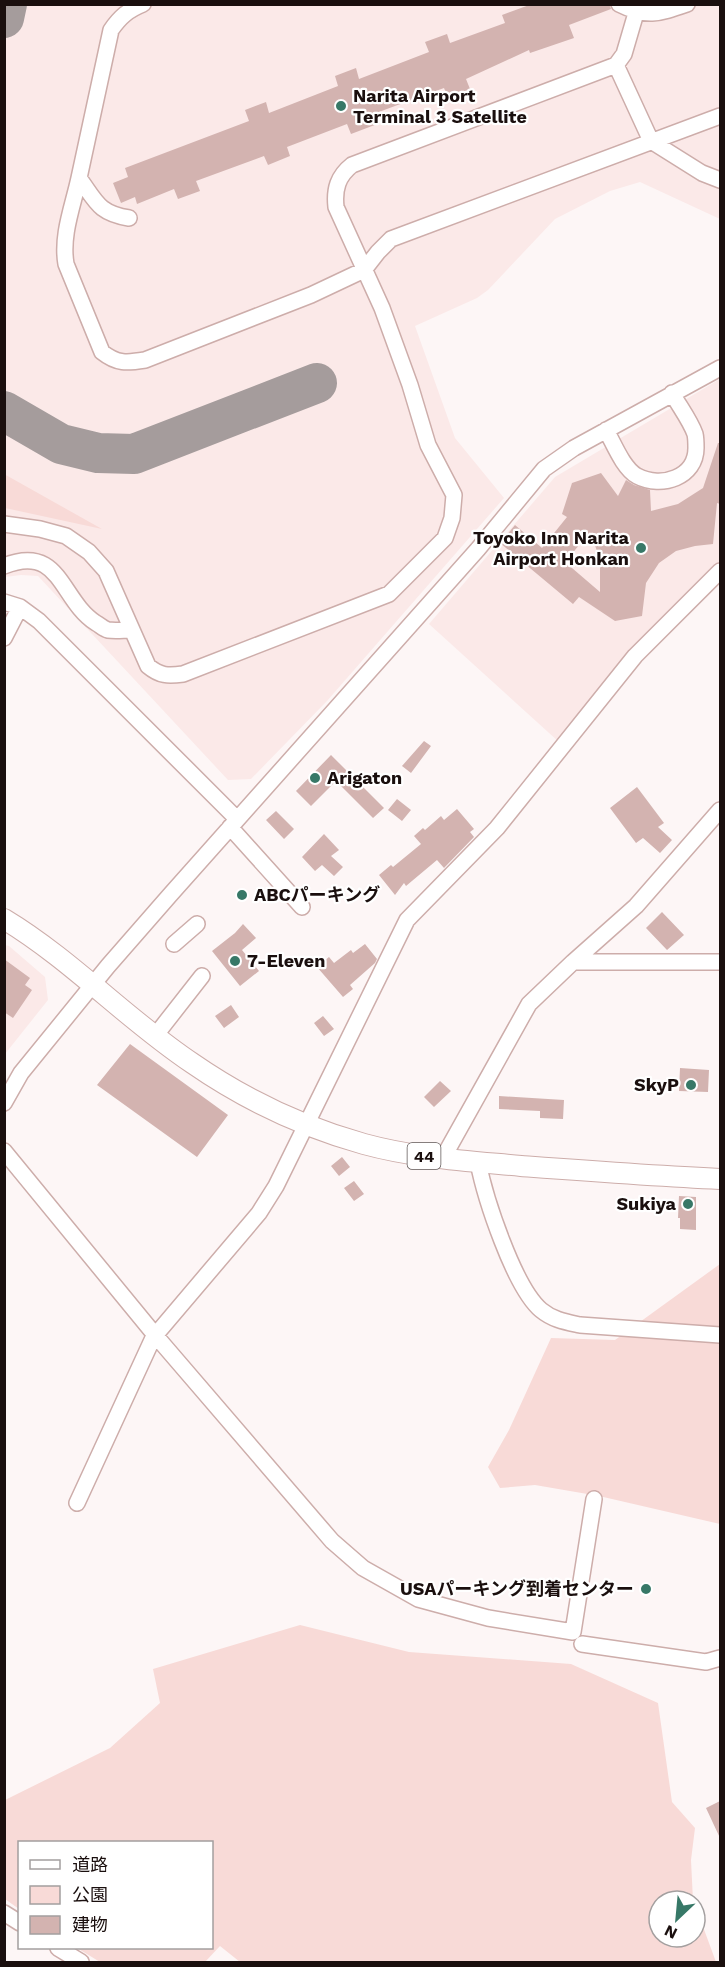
<svg xmlns="http://www.w3.org/2000/svg" width="725" height="1967" font-family="'Work Sans','Noto Sans JP',sans-serif">
<style>
.built{fill:#fbe9e8}
.green{fill:#f8dad7}
.lines{fill:none;stroke-linecap:round;stroke-linejoin:round}
.taxiway{stroke:#a59c9c;stroke-width:40}
.building{fill:#d3b3b0;fill-rule:evenodd}
.minor-casing{stroke:#cdadaa;stroke-width:18}
.major-casing{stroke:#cdadaa;stroke-width:22}
.minor{stroke:#fff;stroke-width:15}
.major{stroke:#fff;stroke-width:20}
.poi-dot{fill:#377867;stroke:#fff;stroke-width:2}
.labels{text-anchor:middle;stroke-width:4.5;stroke-linejoin:round;paint-order:stroke}
.shield{fill:#fff;stroke:#5f5756;stroke-width:1.5}
.shield-label{font-size:16px;font-weight:bold;fill:#1a0f0e}
.poi-label{font-size:18px;font-weight:bold;fill:#1a0f0e;stroke:#fff;text-anchor:start}
</style>
<rect width="100%" height="100%" fill="#fdf6f6"/>
<path class="built" d="M4,5H720V219L640,182L610,191L555,219L488,290L477,298L415,326L455,438L504,498L327,701L251,779L228,780L38,576L21,575L5,577Z
M720,379V561L663,623L559,742L429,624L555,477Z
M5,945L9,946L45,977L48,1000L5,1054Z"/>
<path class="green" d="M4,474L102,529L5,508Z
M720,1264V1524L599,1496L535,1485L500,1488L488,1467L509,1430L551,1338L615,1340Z
M300,1625L409,1652L571,1664L658,1703L672,1802L695,1828L691,1860L693,1901H659V1937H695V1905L716,1962H240L220,1946L205,1962H100L77,1948H212V1842H20L19,1909L5,1899V1800L110,1748L160,1703L153,1669Z"/>
<g class="lines">
<path class="taxiway" d="M4,18L7,4
M4,411L61,444L98,453L134,454L317,383"/>
</g>
<path class="building" d="M532,4H609L611,9L569,25L574,38L530,53L529,50L466,79L470,89L448,98L444,88L376,113L380,123L351,134L347,124L287,147L290,156L268,165L264,156L196,181L200,191L178,199L174,189L137,204L135,197L121,203L113,183L128,177L125,168L249,121L245,110L266,102L269,113L338,86L335,76L356,68L359,79L429,52L425,42L447,34L450,43L505,23L502,15Z
M718,443H720V504L717,503L713,544L695,546L676,551L659,563L646,583L642,616L615,621L579,597L573,604L500,543L515,525L542,548L567,517L562,514L572,483L601,473L618,496L626,480L634,485L650,490L651,511L678,504L703,488ZM590,532L600,559V592L565,562Z
M424,741L431,746L411,773L402,766Z
M331,755L384,808L373,818L336,781L311,806L296,791Z
M637,787L664,823L658,827L672,840L660,853L643,838L636,843L610,808Z
M397,799L411,810L402,821L388,810Z
M457,809L474,829L470,832L474,837L444,868L437,860L406,886L404,883L395,895L379,875L391,865L393,867L421,844L414,836L423,828L425,830L441,816L444,820Z
M276,811L294,829L284,839L266,820Z
M324,834L339,850L331,856L343,867L334,876L322,865L315,871L302,857Z
M662,912L684,935L667,950L646,928Z
M243,924L256,938L242,950L259,971L240,986L212,951L235,933Z
M365,944L377,959L375,963L350,985L353,989L343,997L317,967L329,957L334,963L351,950L353,953Z
M4,959L30,978L25,985L32,990L13,1018L4,1012Z
M231,1005L239,1017L224,1028L215,1016Z
M323,1016L334,1029L324,1036L314,1023Z
M130,1044L228,1115L197,1157L97,1085Z
M680,1068L709,1070L708,1092L679,1091Z
M440,1081L451,1091L434,1107L424,1097Z
M499,1096L564,1100L563,1119L540,1118V1111L499,1109Z
M342,1157L350,1167L339,1176L331,1166Z
M354,1181L364,1194L354,1201L344,1188Z
M679,1196L696,1197V1230L680,1229V1218H678Z
M720,1801V1838L706,1808Z"/>
<g class="lines">
<g class="minor-casing">
<path id="minor" d="M619,4C647,18 658,14 687,4
M616,65L651,141L702,173L720,180
M79,178C73,206 61,235 66,264L102,352C117,364 127,363 145,360L311,295L364,270L378,252L391,239L720,116
M129,218C98,213 96,201 79,178L111,30C120,17 128,10 143,4
M606,430C614,444 623,468 637,476C662,489 696,477 696,448C696,443 696,438 695,434C690,420 679,406 672,393
M4,524L40,529L66,536L89,552L106,571L148,666C160,676 168,676 183,674L389,594L445,538L452,518L454,495L428,445L410,385L382,308L336,207C334,189 338,176 352,165L616,65L624,54L636,13
M4,566C61,543 60,600 96,623C100,625 104,629 108,630C115,631 124,630 131,630
M4,602L20,607L39,621L237,819
M4,638L20,607
M230,827L302,907
M174,944L197,924
M573,962H720
M155,1036L202,976
M4,1103L21,1073L108,966L170,895L478,549L544,469L574,448L720,368
M4,1151L155,1335L332,1541L363,1568L418,1599L488,1618L573,1632L594,1499
M443,1158L529,1004L573,962L636,906L720,810
M478,1162C485,1198 514,1287 541,1310C553,1320 566,1322 580,1325L720,1335
M77,1503L153,1338L259,1213L276,1186L407,920L497,828L635,656L720,571
M582,1644L706,1662L720,1658
M4,1913L20,1923
M58,1948L81,1962"/>
</g>
<g class="major-casing">
<path id="major" d="M4,919C72,960 126,1019 192,1063C244,1099 303,1127 364,1144C415,1158 468,1161 521,1166C588,1171 654,1176 720,1179"/>
</g>
<use href="#minor" class="minor"/>
<use href="#major" class="major"/>
</g>
<g class="poi-dot">
<circle cx="341" cy="106" r="6"/>
<circle cx="641" cy="548" r="6"/>
<circle cx="315" cy="778" r="6"/>
<circle cx="242" cy="895" r="6"/>
<circle cx="235" cy="961" r="6"/>
<circle cx="691" cy="1085" r="6"/>
<circle cx="688" cy="1204" r="6"/>
<circle cx="646" cy="1589" r="6"/>
</g>
<g class="labels">
<rect class="shield" x="407.5" y="1143" width="33" height="26" rx="4.5"/>
<g class="shield-label">
<text x="424" y="1162">44</text>
</g>
<g class="poi-label">
<text x="353" y="102">Narita Airport<tspan x="353" dy="21">Terminal 3 Satellite</tspan></text>
<text x="629" y="544" text-anchor="end">Toyoko Inn Narita<tspan x="629" dy="21">Airport Honkan</tspan></text>
<text x="327" y="784">Arigaton</text>
<text x="254" y="901">ABCパーキング</text>
<text x="247" y="967">7-Eleven</text>
<text x="679" y="1091" text-anchor="end">SkyP</text>
<text x="676" y="1210" text-anchor="end">Sukiya</text>
<text x="634" y="1595" text-anchor="end">USAパーキング到着センター</text>
</g>
</g>
<rect width="725" height="1967" fill="none" stroke="#1a0f0e" stroke-width="12"/>
<rect x="18" y="1841" width="195" height="108" fill="#ffffff" stroke="#a39f9f" stroke-width="1.5"/>
<rect x="30" y="1860" width="30" height="9" fill="#ffffff" stroke="#a39f9f" stroke-width="1.5"/>
<text x="72" y="1871" font-size="18" fill="#1a0f0e">道路</text>
<rect x="30" y="1886" width="30" height="18" fill="#f8dad7" stroke="#a39f9f" stroke-width="1.5"/>
<text x="72" y="1901" font-size="18" fill="#1a0f0e">公園</text>
<rect x="30" y="1916" width="30" height="18" fill="#d3b3b0" stroke="#a39f9f" stroke-width="1.5"/>
<text x="72" y="1931" font-size="18" fill="#1a0f0e">建物</text>
<g transform="translate(677 1919) rotate(206)"><circle r="28" fill="#ffffff" stroke="#a39f9f" stroke-width="1.5"/>
<path d="M0-4.5L10 22L0 15L-10 22Z" fill="#377867"/>
<text y="-9" font-size="16" font-weight="bold" text-anchor="middle" fill="#1a0f0e">N</text>
</g>
</svg>
